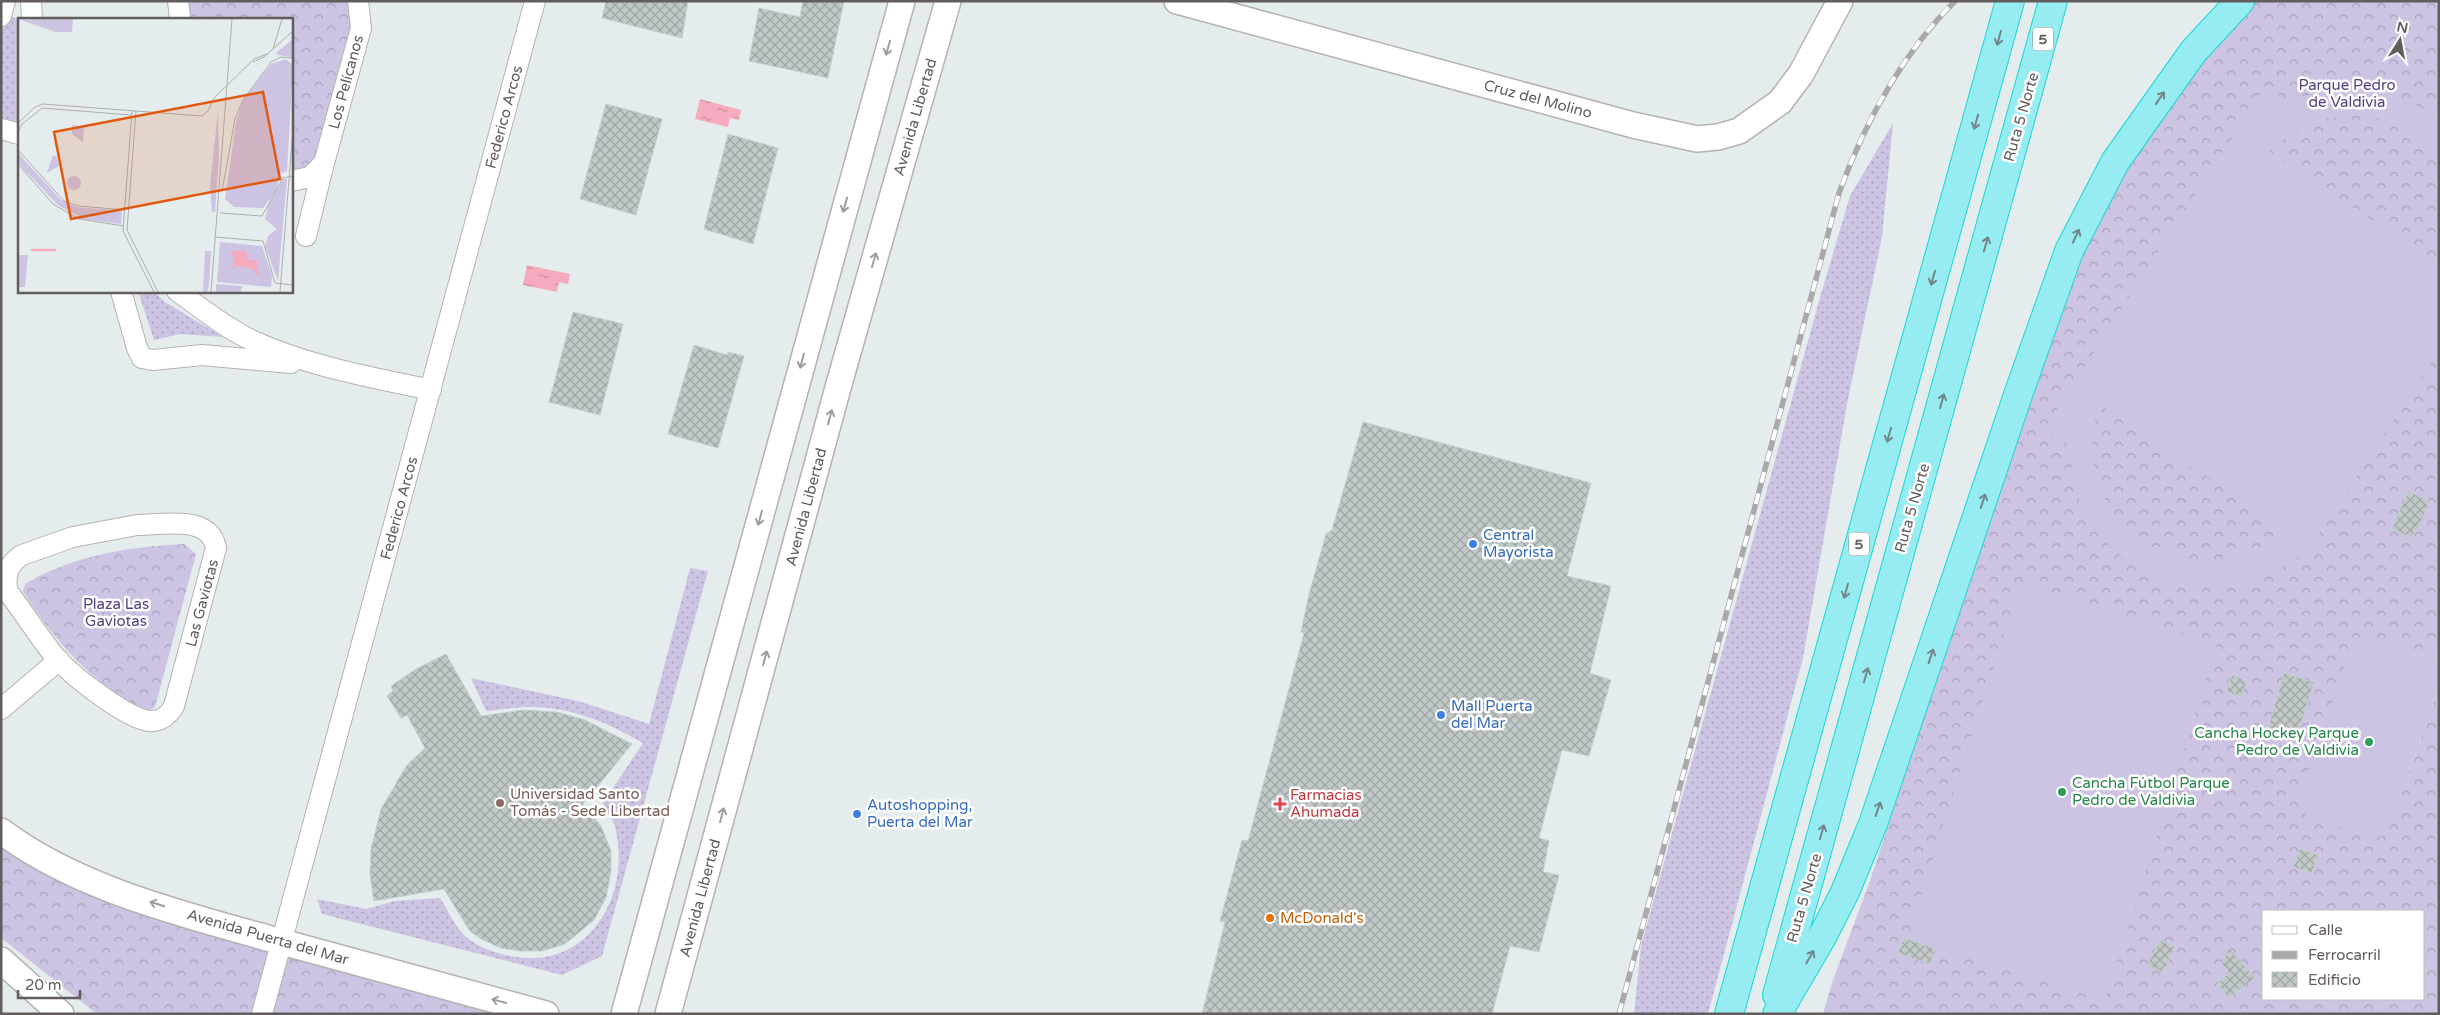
<svg xmlns="http://www.w3.org/2000/svg" width="2440" height="1015" font-family="'Varela Round',sans-serif">
<style>
.grass{fill:url(#grass-dots)}
.forest{fill:url(#forest-crowns);fill-rule:evenodd}
.garden{fill:#cdc3e2;fill-rule:evenodd}
.water{fill:url(#water-ripples)}
.building{fill:url(#building-cross-hatch);stroke:#c3d1d1}
.lines{fill:none;stroke-linecap:round;stroke-linejoin:round}
.minor-casing{stroke:#b7b1b2;stroke-width:22}
.tertiary-casing{stroke:#b7b1b2;stroke-width:28}
.motorway-casing{stroke:#18d7d8;stroke-width:30}
.minor{stroke:#fff;stroke-width:20}
.tertiary{stroke:#fff;stroke-width:25}
.motorway{stroke:#96ecf1;stroke-width:28}
.rail-casing{stroke:#aaa8a8;stroke-width:5.5}
.rail{stroke:#fff;stroke-width:4;stroke-dasharray:11;stroke-linecap:butt}
.oneway{stroke:#728789}
.oneway2{stroke:#a19d9e}
.shop-dot{fill:#3f7fe0;stroke:#fff;stroke-width:2}
.leisure-dot{fill:#2e9e5b;stroke:#fff;stroke-width:2}
.education-dot{fill:#8d6e63;stroke:#fff;stroke-width:2}
.health-dot{fill:#e0444e;stroke:#fff;stroke-width:2}
.food-dot{fill:#e8710a;stroke:#fff;stroke-width:2}
.labels{text-anchor:middle;stroke-width:5;stroke-linejoin:round;paint-order:stroke}
.shield{fill:#fff;stroke:#928d8e;stroke-width:1}
.shield-label{font-size:14px;font-weight:bold;fill:#635c5d}
.street-label{font-size:15px;fill:#635c5d;stroke:#fff}
.park-label{font-size:15px;fill:#563e7f;stroke:#fff}
.shop-label{font-size:15px;fill:#366cbe;stroke:#fff;text-anchor:start}
.leisure-label{font-size:15px;fill:#27864d;stroke:#fff;text-anchor:end}
.education-label{font-size:15px;fill:#785e54;stroke:#fff;text-anchor:start}
.health-label{font-size:15px;fill:#be3a42;stroke:#fff;text-anchor:start}
.food-label{font-size:15px;fill:#c56008;stroke:#fff;text-anchor:start}
.inset-river{fill:none;stroke:#f5abbd;stroke-width:2.5}
.inset-road{fill:none;stroke:#acaeaf;stroke-width:1}
.view{fill:#e15910;fill-opacity:0.15;stroke:#e15910;stroke-width:2.5}
.inset-edge{fill:none;stroke:#635c5d;stroke-width:2.5}
</style>
<defs>
<pattern id="grass-dots" width="8" height="8" patternUnits="userSpaceOnUse" patternTransform="scale(1.25)"><rect width="8" height="8" fill="#cdc3e2"/><path d="M2 2h.1M6 6h.1" fill="none" stroke="#aaa2ba" stroke-width="1.8" stroke-linecap="round"/></pattern>
<pattern id="forest-crowns" width="20" height="18" patternUnits="userSpaceOnUse" patternTransform="scale(1.25)"><rect width="20" height="18" fill="#cdc3e2"/><path d="M2 6a3 3 0 1 1 6 0M12 15a3 3 0 1 1 6 0" fill="none" stroke="#aaa2ba"/></pattern>
<pattern id="water-ripples" width="26" height="14" patternUnits="userSpaceOnUse" patternTransform="scale(1.25)"><rect width="26" height="14" fill="#f5abbd"/><path d="M2 4q2-2 4 0t4 0M15 11q2-2 4 0t4 0" fill="none" stroke="#ca8e9d"/></pattern>
<pattern id="building-cross-hatch" width="8" height="8" patternUnits="userSpaceOnUse" patternTransform="scale(1.25)"><rect width="8" height="8" fill="#c0c8c8"/><path d="M0 0l8 8M0 8l8-8" fill="none" stroke="#a0a6a6"/></pattern>
</defs>
<rect width="100%" height="100%" fill="#e4eced"/>
<path class="grass" d="M9,16L19,19V126L1,122V31L4,21Z
M1893,123L1882,237L1847,404L1803,658L1708,1014H1634L1641,946L1819,301L1850,196Z
M138,291H153L165,302L223,337L180,334L154,340Z
M690,568L708,571L602,956L562,975L322,914L317,899L366,909L395,901L440,898C448,910 455,927 465,936C476,946 492,952 506,955C585,975 633,898 615,827C613,819 607,811 603,803L643,743C609,723 569,706 529,707C514,707 500,710 486,711L471,678L578,701L649,724Z"/>
<path class="forest" d="M184,1H351L355,28L319,160L307,172L291,175V19H186Z
M2253,1H2439V265L2268,152L2439,306V663L2435,657L2384,834L2390,827L2439,686V1014H1823L1833,980L1870,881L2031,392L2095,223L2127,168L2200,55ZM2264,911H2424V999H2264Z
M184,544L196,554L155,707L147,712C90,681 58,645 23,592L25,584C74,555 127,547 184,544Z
M1,846L516,1014H97L1,938Z"/>
<path class="garden" d="M2265,87L2288,101C2339,82 2396,83 2439,121V153C2391,104 2317,103 2269,152L2439,265V351L2310,547C2236,612 2125,599 2082,505C2073,486 2071,466 2070,445L2044,429ZM2099,405L2288,531C2191,607 2061,524 2099,405Z
M2020,583L2217,645L2105,1001L1907,939Z
M2368,636L2435,657L2439,663V686L2390,827L2384,834L2376,838L2307,816L2301,807L2299,797L2351,648L2358,640Z"/>
<path class="water" d="M700,99L741,110L739,120L730,118L728,127L695,119Z
M527,265L570,274L568,284L559,282L557,292L523,285Z"/>
<path class="building" d="M606,1H688L682,38L602,18Z
M803,1H844L828,78L749,61L759,8L800,17Z
M606,104L662,119L636,215L580,199Z
M728,134L778,148L753,244L704,229Z
M573,312L623,324L600,415L549,402Z
M694,345L727,355L728,352L744,356L718,448L668,434Z
M1363,422L1591,483L1567,576L1611,586L1590,673L1611,680L1589,756L1562,750L1539,838L1549,841L1543,872L1559,875L1539,952L1510,946L1492,1014H1202L1225,922L1220,921L1242,840L1248,841L1304,633L1301,632L1309,594L1326,534L1332,530Z
M2408,491L2428,500L2426,504L2429,505L2412,538L2392,529Z
M446,654L481,716L523,710L557,712L585,720L632,744L583,804L601,826L611,851V871L606,898L594,920L565,944L542,951H520L501,948L481,939L469,930L444,889L374,901L370,875L371,849L381,809L407,765L425,748L407,715L401,718L387,696L393,691L391,686L416,669Z
M2284,673L2314,682L2297,736L2268,728Z
M2232,675L2247,681L2241,697L2226,691Z
M2300,849L2318,855L2312,873L2293,867Z
M1904,938L1936,949L1930,964L1898,953Z
M2160,940L2175,947L2163,972L2147,965Z
M2229,948L2255,978L2228,998L2218,983L2229,973L2222,964Z"/>
<g class="lines">
<g class="minor-casing">
<path id="minor" d="M31,1L32,19
M178,1L180,19
M1,16L5,1
M1,129L19,134
M291,181L310,177L324,163L361,28L358,1
M306,236L324,163
M121,291L137,348L142,358L153,360L202,355L291,363
M177,291C201,308 224,327 251,340C307,366 370,377 431,390
M137,525C162,525 210,514 216,548L174,706C169,715 160,722 149,721C126,718 74,677 58,660C40,639 25,614 8,592C4,576 8,564 22,555L73,537Z
M1,709L59,660
M262,1014L535,1"/>
</g>
<g class="tertiary-casing">
<path id="tertiary" d="M1177,1L1633,125L1697,139L1718,137L1739,131L1780,102L1801,74L1840,1
M1,831C76,888 182,914 271,939C363,964 454,989 546,1014
M1,960L61,1014
M624,1014L902,1
M668,1014L839,384L948,1"/>
</g>
<g class="motorway-casing">
<path id="motorway" d="M1777,995L2053,1
M1729,1014L2010,1
M1777,1014L1822,937L1845,892L1873,824L2019,392L2069,251L2115,162L2193,52L2240,1"/>
</g>
<use href="#minor" class="minor"/>
<use href="#tertiary" class="tertiary"/>
<use href="#motorway" class="motorway"/>
<g class="rail-casing">
<path id="rail" d="M1619,1014L1839,193C1865,122 1901,55 1955,1"/>
</g>
<use href="#rail" class="rail"/>
</g>
<defs><path id="oneway-shaft" d="M-6 0H5M1.5-3L5.5 0L1.5 3" fill="none" stroke-width="1.6" stroke-linecap="round" stroke-linejoin="round" transform="scale(1.25)"/></defs>
<g class="oneway">
<use href="#oneway-shaft" transform="translate(1999 38) rotate(105)"/>
<use href="#oneway-shaft" transform="translate(2160 98) rotate(-55)"/>
<use href="#oneway-shaft" transform="translate(1976 122) rotate(106)"/>
<use href="#oneway-shaft" transform="translate(2076 236) rotate(-65)"/>
<use href="#oneway-shaft" transform="translate(1986 244) rotate(-74)"/>
<use href="#oneway-shaft" transform="translate(1933 278) rotate(106)"/>
<use href="#oneway-shaft" transform="translate(1942 401) rotate(-74)"/>
<use href="#oneway-shaft" transform="translate(1889 435) rotate(106)"/>
<use href="#oneway-shaft" transform="translate(1983 501) rotate(-72)"/>
<use href="#oneway-shaft" transform="translate(1846 591) rotate(106)"/>
<use href="#oneway-shaft" transform="translate(1931 656) rotate(-71)"/>
<use href="#oneway-shaft" transform="translate(1866 675) rotate(-74)"/>
<use href="#oneway-shaft" transform="translate(1878 809) rotate(-71)"/>
<use href="#oneway-shaft" transform="translate(1822 832) rotate(-74)"/>
<use href="#oneway-shaft" transform="translate(1810 957) rotate(-60)"/>
</g>
<g class="oneway2">
<use href="#oneway-shaft" transform="translate(888 48) rotate(106)"/>
<use href="#oneway-shaft" transform="translate(845 205) rotate(106)"/>
<use href="#oneway-shaft" transform="translate(874 260) rotate(-74)"/>
<use href="#oneway-shaft" transform="translate(802 361) rotate(105)"/>
<use href="#oneway-shaft" transform="translate(830 417) rotate(-75)"/>
<use href="#oneway-shaft" transform="translate(760 518) rotate(105)"/>
<use href="#oneway-shaft" transform="translate(765 658) rotate(-75)"/>
<use href="#oneway-shaft" transform="translate(722 815) rotate(-75)"/>
<use href="#oneway-shaft" transform="translate(157 904) rotate(-162)"/>
<use href="#oneway-shaft" transform="translate(499 1001) rotate(-165)"/>
</g>
<g class="shop-dot">
<circle cx="1473" cy="544" r="5"/>
<circle cx="1441" cy="715" r="5"/>
<circle cx="857" cy="814" r="5"/>
</g>
<g class="leisure-dot">
<circle cx="2369" cy="742" r="5"/>
<circle cx="2062" cy="792" r="5"/>
</g>
<circle class="education-dot" cx="500" cy="803" r="5"/>
<path class="health-dot" d="M1277.5 796.5h5v5h5v5h-5v5h-5v-5h-5v-5h5z"/>
<circle class="food-dot" cx="1270" cy="918" r="5"/>
<g class="labels">
<g class="shield">
<rect x="2033" y="27.5" width="20" height="23" rx="4"/>
<rect x="1849" y="532.5" width="20" height="23" rx="4"/>
</g>
<g class="shield-label">
<text x="2043" y="44">5</text>
<text x="1859" y="549">5</text>
</g>
<g class="street-label">
<text transform="translate(346 82) rotate(-75)" y="5">Los Pelícanos</text>
<text transform="translate(1538 99) rotate(15)" y="5">Cruz del Molino</text>
<text transform="translate(504 117) rotate(-75)" y="5">Federico Arcos</text>
<text transform="translate(915 117) rotate(-74)" y="5">Avenida Libertad</text>
<text transform="translate(2021 117) rotate(-74)" y="5">Ruta 5 Norte</text>
<text transform="translate(806 507) rotate(-75)" y="5">Avenida Libertad</text>
<text transform="translate(399 508) rotate(-75)" y="5">Federico Arcos</text>
<text transform="translate(1912 508) rotate(-74)" y="5">Ruta 5 Norte</text>
<text transform="translate(202 603) rotate(-75)" y="5">Las Gaviotas</text>
<text transform="translate(700 898) rotate(-75)" y="5">Avenida Libertad</text>
<text transform="translate(1804 898) rotate(-74)" y="5">Ruta 5 Norte</text>
<text transform="translate(268 937) rotate(16)" y="5">Avenida Puerta del Mar</text>
</g>
<g class="park-label">
<text x="2347" y="90">Parque Pedro<tspan x="2347" dy="17">de Valdivia</tspan></text>
<text x="116" y="609">Plaza Las<tspan x="116" dy="17">Gaviotas</tspan></text>
</g>
<g class="shop-label">
<text x="1483" y="540">Central<tspan x="1483" dy="17">Mayorista</tspan></text>
<text x="1451" y="711">Mall Puerta<tspan x="1451" dy="17">del Mar</tspan></text>
<text x="867" y="810">Autoshopping,<tspan x="867" dy="17">Puerta del Mar</tspan></text>
</g>
<g class="leisure-label">
<text x="2359" y="738">Cancha Hockey Parque<tspan x="2359" dy="17">Pedro de Valdivia</tspan></text>
<text x="2072" y="788" text-anchor="start">Cancha Fútbol Parque<tspan x="2072" dy="17">Pedro de Valdivia</tspan></text>
</g>
<g class="education-label">
<text x="510" y="799">Universidad Santo<tspan x="510" dy="17">Tomás - Sede Libertad</tspan></text>
</g>
<g class="health-label">
<text x="1290" y="800">Farmacias<tspan x="1290" dy="17">Ahumada</tspan></text>
</g>
<g class="food-label">
<text x="1280" y="923">McDonald's</text>
</g>
</g>
<g transform="translate(18 18)">
<rect width="275" height="275" fill="#e4eced"/>
<path d="M11,1H55L54,14H38ZM275,21V39L260,37L258,35ZM200,93L201,141L197,194H194L192,168ZM187,233H193L191,267L189,274H185Z" fill="#cdc3e2"/>
<path d="M268,41L275,47L269,153L263,155L258,173L245,190L216,189L207,181L218,104L225,82L253,46ZM54,107L66,109L65,124L54,116ZM0,135L43,182L59,189L104,193L103,206L65,201L40,187L0,145ZM35,137L39,139L41,148L29,155ZM49 165a7 7 0 1 1 14 0a7 7 0 1 1-14 0ZM265,161H269L260,263L247,228L250,218L259,211L247,201L250,188ZM202,224L244,228L254,258L253,269L199,264ZM198,266L224,268L223,274H198Z" fill="#cdc3e2"/>
<path d="M0,1L21,3L48,14H38Z" fill="#cdc3e2"/>
<path d="M242,83L251,89L253,99L242,124L230,128L218,117L231,84ZM240,85L249,88L251,97L233,90ZM219,131L236,133L233,165L215,163ZM244 138a7 7 0 1 1 14 0a7 7 0 1 1-14 0ZM0,237H10L7,269H0Z" fill="#cdc3e2" fill-rule="evenodd"/>
<path d="M215,233H228L230,242H239L240,253L245,261L233,250L219,248L215,252L216,238L212,235Z" fill="#f5abbd"/>
<path class="inset-river" d="M13,232H38"/>
<path class="inset-road" d="M255,31L264,1M235,44L246,39L275,13M114,93L105,213L136,274M118,93L109,212L140,274M0,105L17,89L25,86L184,98L190,93L196,80L236,41L249,36M0,116L3,107L24,90L113,97M0,132L46,183L61,188L107,192M0,146L35,186L61,201L106,208M204,173L217,101L225,82L253,44L263,39L275,40M202,195L244,198L265,160L275,158M197,219L245,223L257,265L275,267M193,274L214,1M262,274L275,111"/>
<path class="view" d="M245,74L262,161L53,201L36,114Z"/>
<rect width="275" height="275" class="inset-edge"/>
</g>
<rect width="2440" height="1015" fill="none" stroke="#635c5d" stroke-width="5"/>
<rect x="2262" y="910" width="162" height="90" fill="#ffffff" stroke="#c1bebe"/>
<rect x="2272" y="926" width="25" height="8" fill="#ffffff" stroke="#c1bebe"/>
<text x="2308" y="935" font-size="15" fill="#635c5d">Calle</text>
<rect x="2272" y="951" width="25" height="8" fill="#aaa8a8" stroke="#c1bebe"/>
<text x="2308" y="960" font-size="15" fill="#635c5d">Ferrocarril</text>
<rect x="2272" y="972" width="25" height="15" fill="url(#building-cross-hatch)" stroke="#c1bebe"/>
<text x="2308" y="985" font-size="15" fill="#635c5d">Edificio</text>
<g transform="translate(2400 40) rotate(11)" stroke="#ffffff" stroke-width="4" paint-order="stroke">
<path d="M0-4L9 19L0 12L-9 19Z" fill="#635c5d"/>
<text y="-8" font-size="14" font-weight="bold" text-anchor="middle" fill="#635c5d">N</text>
</g>
<path d="M18 990v8h62v-8" fill="none" stroke="#635c5d" stroke-width="2.5"/>
<text x="25" y="990" font-size="15" fill="#635c5d" stroke="#ffffff" stroke-width="4" paint-order="stroke">20 m</text>
</svg>
